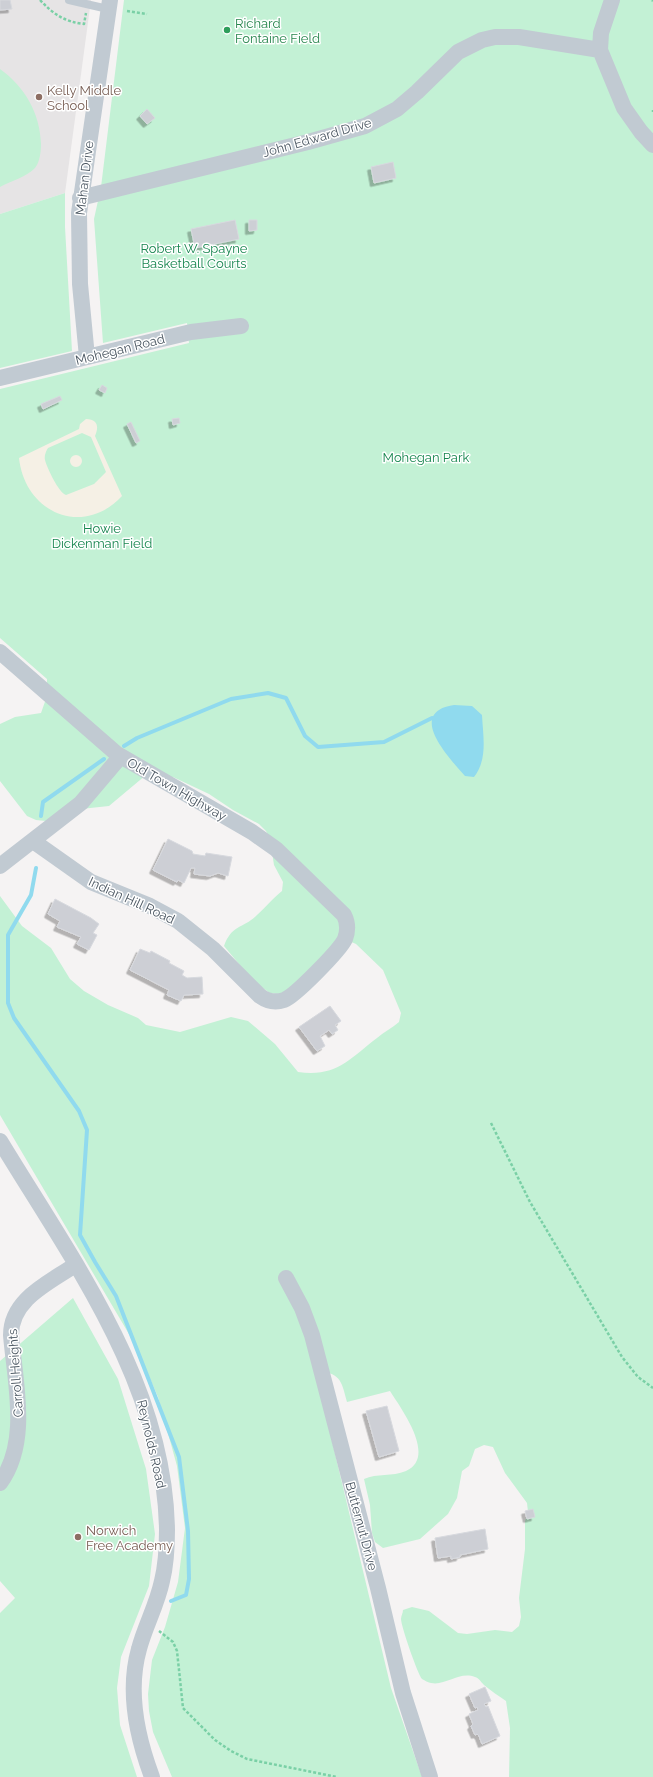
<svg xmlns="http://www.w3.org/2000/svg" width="653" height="1777" font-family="Raleway,sans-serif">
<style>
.education{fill:#e6e4e5}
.green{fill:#c3f1d5}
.sand{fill:#f5f0e5;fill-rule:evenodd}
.water{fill:#90daee}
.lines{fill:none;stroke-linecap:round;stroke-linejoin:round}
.stream{stroke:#90daee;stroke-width:4}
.building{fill:#cdcfd5;stroke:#d7d9de;filter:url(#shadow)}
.path{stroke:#7ad0a6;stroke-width:2.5;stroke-dasharray:3 2;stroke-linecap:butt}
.service{stroke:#c1cad2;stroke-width:8}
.minor{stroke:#c1cad2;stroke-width:16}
.leisure-dot{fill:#2e9e5b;stroke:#fff;stroke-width:1.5}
.education-dot{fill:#8d6e63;stroke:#fff;stroke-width:1.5}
.labels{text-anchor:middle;stroke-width:3;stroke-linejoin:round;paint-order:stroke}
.leisure-label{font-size:13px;fill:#27864d;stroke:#fff;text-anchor:start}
.education-label{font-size:13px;fill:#785e54;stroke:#fff;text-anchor:start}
.street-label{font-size:13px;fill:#4a5661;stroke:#fff}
.park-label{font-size:13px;fill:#17864f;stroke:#fff}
</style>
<defs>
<filter id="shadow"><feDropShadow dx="-3.5" dy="3.5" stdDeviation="0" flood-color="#0004"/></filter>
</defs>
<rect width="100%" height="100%" fill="#f5f3f3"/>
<path class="education" d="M0,0H91L65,193L0,214Z"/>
<path class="green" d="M124,0H653V1777H509L510,1728L506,1701C499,1696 491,1691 484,1685C481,1682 479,1678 475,1677C459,1671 446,1686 431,1683C429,1683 424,1680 422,1679C418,1675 401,1626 401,1619C401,1616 403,1613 403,1610L412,1607L429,1611L458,1633L467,1634L495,1630L512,1632L519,1626L521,1617L519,1598L525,1549V1521L528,1512L527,1503L505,1473L493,1447L484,1445L475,1449L469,1466L462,1471L457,1498L448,1514L420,1539L383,1548L375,1542L372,1533L370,1505L364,1479C377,1473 392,1477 406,1471C437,1457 402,1410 390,1391L347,1402C341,1378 340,1374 315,1370L391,1688L422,1777H172L153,1732L149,1711L148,1694L152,1660L165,1627L178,1582L185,1528L177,1466L158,1397L136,1346L0,1115V896L22,926L51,948L70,979L84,991L108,1005L138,1018L146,1025L180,1032L231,1017L248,1021L275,1044L298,1072C337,1077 348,1060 377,1038C384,1032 392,1028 399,1022L401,1013L383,970L356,944L347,940L288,995L270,993L254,982L224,946C232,924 243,929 257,915C266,907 272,899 282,891L283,882L274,865L270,839L266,831L259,824L233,810L209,794L173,777L146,775L109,806L62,811L46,821L36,820L27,816L0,781V724L15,717L41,713L47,696V679L0,638V389L189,343L187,323L103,343L94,219L101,187Z
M0,69C25,87 40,113 41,144C41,151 40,162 35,168C26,177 11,181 0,187Z
M65,193V227L72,351L0,368V214Z
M73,1298L118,1379L146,1469L155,1534L149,1586L121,1657L117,1688L120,1725L137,1777H0V1613L15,1598L0,1581V1361Z"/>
<path class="sand" d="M86,419C98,419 99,427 95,436L122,496C83,538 25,513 19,458L79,429L80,424ZM82,433L91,437L106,472L94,484L66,495C59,493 47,468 45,460C44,456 46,451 48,448Z
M70 461a6 6 0 1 1 12 0a6 6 0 1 1-12 0Z"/>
<path class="water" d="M454,705L472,706L482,715C483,736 488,759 474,777L465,776C454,763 416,725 439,710C443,707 449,706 454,705Z"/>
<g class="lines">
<path class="stream" d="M124,746L137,738L231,699L268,693L286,698L305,736L318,747L384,742L432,718
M41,816L43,802L104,759
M36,868L31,895L8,935V1003L14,1018L79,1111L87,1130L80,1235L95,1262L116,1296L179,1457L188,1531L189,1579L186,1595L171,1601"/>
</g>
<path class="building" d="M0,0H10L12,9L0,10Z
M147,109L155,118L147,124L140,116Z
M393,162L396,178L374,183L371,167Z
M235,220L239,239L195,248L191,229Z
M249,220H257V230L249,231Z
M102,385L107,388L105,393L99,390Z
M60,396L62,400L43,409L41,404Z
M179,418L180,423L173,425L172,419Z
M131,422L140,441L136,443L127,424Z
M168,839L192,851L193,854L205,856L206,853L232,857L228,876L218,873L210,876L194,874L195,868H191L184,883L178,880L177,882L153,870Z
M55,899L91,918L99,924L93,933L97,935L89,950L77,944L81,937L57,927L60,921L48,914Z
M140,949L150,953L151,951L170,961L169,963L184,971L182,975L187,978L202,977L203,994L184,995L181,1001L167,995L169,990L130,970Z
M330,1006L341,1021L335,1025L338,1030L332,1034L329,1030L320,1036L325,1046L317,1051L299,1027Z
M387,1406L399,1451L379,1457L366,1411Z
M533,1509L535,1517L527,1519L525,1511Z
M485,1529L488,1549L460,1555V1557L451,1559V1556L438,1558L435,1538Z
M485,1687L491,1701L484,1704L486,1707L488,1706L500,1736L482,1744L479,1736L477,1734L475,1735L471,1726L473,1724L469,1714L478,1710L477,1707L475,1708L469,1694Z"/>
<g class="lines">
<path class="path" d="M40,0C53,14 65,22 84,24L86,13
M652,0L653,1
M127,11L147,14
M653,110V112
M491,1123L530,1202L622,1357L638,1377L653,1388
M159,1631L173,1642L177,1651L183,1708L215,1740L231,1751L247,1759L337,1777"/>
<path class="service" d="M69,0L108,9"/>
<path class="minor" d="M612,0L601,33L600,50L624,108L641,132L653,145
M80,198L308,142L365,126L397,109L417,92L458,52L482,40L495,37H519L600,50
M87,357L80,284L79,213L110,0
M0,378L191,332L241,326
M0,652L117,754L252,832L276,849L344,915C348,923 348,931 345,939C340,950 295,996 284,1000C275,1003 267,1001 260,996L213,949L178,921L150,906L91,882L33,841
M0,866L81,803L120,757
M0,1141C72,1260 165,1384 167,1530C167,1547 166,1565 162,1581C157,1605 145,1626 139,1649C127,1691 137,1737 152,1777
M286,1278L302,1308L312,1335L378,1588L403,1693L430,1777
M0,1483C30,1442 15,1383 11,1335C11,1299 49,1283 75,1265"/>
</g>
<circle class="leisure-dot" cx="227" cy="30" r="4"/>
<g class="education-dot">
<circle cx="39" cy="97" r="4"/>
<circle cx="78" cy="1537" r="4"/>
</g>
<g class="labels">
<g class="leisure-label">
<text x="235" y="28">Richard<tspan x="235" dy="15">Fontaine Field</tspan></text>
</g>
<g class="education-label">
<text x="47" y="95">Kelly Middle<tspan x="47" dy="15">School</tspan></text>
<text x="86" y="1535">Norwich<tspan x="86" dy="15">Free Academy</tspan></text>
</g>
<g class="street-label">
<text transform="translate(317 137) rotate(-16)" y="5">John Edward Drive</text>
<text transform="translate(84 178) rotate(-83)" y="5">Mahan Drive</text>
<text transform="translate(120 349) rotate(-14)" y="5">Mohegan Road</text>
<text transform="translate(177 789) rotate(30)" y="5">Old Town Highway</text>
<text transform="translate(132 900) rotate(25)" y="5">Indian Hill Road</text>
<text transform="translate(15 1373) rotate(-94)" y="5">Carroll Heights</text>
<text transform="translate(152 1444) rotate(77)" y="5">Reynolds Road</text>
<text transform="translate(362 1526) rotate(75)" y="5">Butternut Drive</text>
</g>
<g class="park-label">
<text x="194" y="253">Robert W. Spayne<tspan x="194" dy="15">Basketball Courts</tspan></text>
<text x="426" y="462">Mohegan Park</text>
<text x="102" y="533">Howie<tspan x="102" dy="15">Dickenman Field</tspan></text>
</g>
</g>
</svg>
